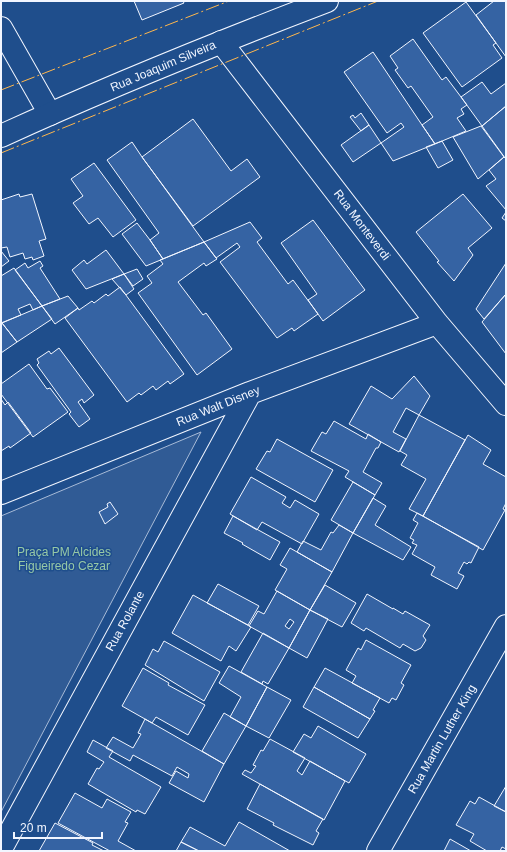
<svg xmlns="http://www.w3.org/2000/svg" width="507" height="852" font-family="Helvetica,sans-serif">
<style>
.green{fill:#305b95;stroke:#a8bbd7}
.building{fill:#3563a3;stroke:#f2f6ff;fill-rule:evenodd}
.lines{fill:none;stroke-linecap:round;stroke-linejoin:round}
.minor-casing{stroke:#f2f6ff;stroke-width:24}
.tertiary-casing{stroke:#f2f6ff;stroke-width:24}
.minor{stroke:#1f4e8c;stroke-width:22}
.tertiary{stroke:#1f4e8c;stroke-width:22}
.power{stroke:#ffb74d;stroke-width:1;stroke-dasharray:14 3 2 3;stroke-linecap:butt}
.labels{text-anchor:middle;stroke-width:3;stroke-linejoin:round;paint-order:stroke}
.street-label{font-size:12px;fill:#f2f6ff;stroke:#1f4e8c}
.park-label{font-size:12px;fill:#97c8a6;stroke:#1f4e8c}
</style>
<rect width="100%" height="100%" fill="#1f4e8c"/>
<path class="green" d="M201,432L1,812V516Z"/>
<path class="building" d="M134,1H183L184,3L142,20Z
M494,1H506V57L476,15Z
M466,2L496,43L493,45L502,58L462,87L423,33Z
M413,39L442,80L446,77L467,105L461,109L464,114L457,118L466,131L435,144L422,125L433,117L411,86L408,88L395,70L398,68L390,56Z
M373,52L422,125L435,144L393,161L381,143L404,127L401,123L387,133L344,72Z
M482,82L491,94L506,83V106L482,126L461,97Z
M506,106V157L505,158L482,126Z
M361,113L369,125L361,131L350,117L353,115L355,118Z
M193,119L231,171L247,159L260,177L193,226L142,157Z
M369,125L381,143L353,162L341,145Z
M481,126L504,157L478,179L453,137Z
M442,141L453,160L438,168L426,147Z
M132,142L142,157L204,242L163,259L150,240L159,233L107,160Z
M504,157L506,159V210L486,186L496,179L489,170Z
M94,163L136,220L113,237L98,218L89,224L73,203L83,196L71,179Z
M19,194L20,197L32,194L46,239L39,241L44,256L33,260L32,257L25,259L23,253L10,257L7,247L1,248V200Z
M463,194L492,228L468,248L473,255L454,281L437,262L439,261L416,232Z
M506,212V221L502,218Z
M313,220L365,290L323,321L308,300L317,294L281,243Z
M250,222L262,238L257,242L288,284L293,280L318,314L294,331L292,328L277,338L220,262L240,247L237,243L216,258L204,242Z
M137,223L150,240L163,259L146,266L122,234Z
M204,242L217,259L206,266L204,263L178,282L203,315L206,313L232,349L197,375L138,293L152,283L147,276L163,264L160,260Z
M106,250L124,274L86,289L72,270L84,260L87,264Z
M1,251L9,261L1,267Z
M40,261L43,266L40,268L60,299L42,306L15,270L25,263L28,268Z
M506,263V294L484,319L476,309Z
M14,268L42,306L33,310L30,304L18,309L21,315L1,323V276Z
M137,269L143,279L133,286L124,274Z
M124,274L134,289L126,295L112,279Z
M120,287L184,374L170,384L168,381L156,390L153,386L141,395L139,393L127,402L65,318L78,308L79,310L92,301L94,303L106,294L108,296Z
M506,294V354L482,322Z
M68,296L78,308L55,324L42,306Z
M42,306L52,319L17,342L2,323Z
M1,323H2L17,342L1,353Z
M59,348L94,395L84,403L82,399L78,402L90,419L79,427L69,414L71,412L37,365L39,363L37,359L49,351L51,354Z
M29,364L47,389L50,388L68,412L33,437L1,394V384Z
M414,376L430,396L419,415L406,408L393,432L406,439L399,452L349,424L371,386L392,399Z
M1,399L5,405L8,402L31,433L10,448L9,446L1,451Z
M419,415L465,440L423,516L409,509L426,479L401,465L407,455L400,451Z
M334,421L366,439L368,434L381,442L378,448H376L363,472L382,483L375,495L345,477L349,471L311,451L322,432L326,434Z
M468,435L491,450L483,464L506,477V503L503,509L505,510L483,550L423,516Z
M277,439L333,470L315,502L256,469L267,451L270,452Z
M251,477L286,497L282,503L290,508L295,500L319,514L302,544L262,522L257,530L230,514Z
M353,482L375,495L353,533L331,520Z
M373,498L386,506L375,525L411,547L403,560L353,533Z
M110,502L118,514L105,524L99,512L108,507L107,504Z
M417,513L479,547L471,563L469,562L467,564L464,562L458,573L464,576L457,589L431,575L435,567L412,554L417,545L412,543L414,540L410,538L418,523L413,520Z
M233,516L280,542L270,560L242,544L243,543L224,533Z
M339,525L353,533L332,572L297,552L303,541L321,550L331,532L333,533Z
M290,548L332,572L310,610L275,590L287,569L280,565Z
M218,584L259,606L248,625L207,603Z
M325,585L356,603L342,627L310,610Z
M277,591L310,610L289,648L249,626L258,611L264,614ZM290,619L294,622L289,629L285,626Z
M367,594L393,609V608L403,614L405,611L430,625L423,636L426,640L421,648L415,651L403,644L400,648L366,628L364,631L351,623Z
M193,595L251,627L236,651L229,646L221,661L172,633Z
M310,610L328,619L307,658L289,648Z
M263,633L289,648L268,684L263,681L262,684L241,672Z
M366,640L411,665L401,683L404,685L396,700L392,698L389,703L352,683L356,676L346,670L358,648L361,650Z
M164,641L220,672L204,701L145,665L153,649L158,652Z
M229,666L267,687L246,726L230,717L241,697L219,683Z
M143,668L169,683L168,685L205,705L188,735L156,717L152,723L122,706Z
M325,668L380,698L373,710L375,711L370,719L314,687Z
M267,687L291,700L269,738L246,726Z
M314,687L370,719L358,738L303,707Z
M224,713L246,726L224,764L202,751Z
M145,719L224,764L204,802L169,783L176,771L188,778L189,774L177,767L172,776L133,755L130,761L106,748L113,737L133,748L141,734L138,733Z
M318,726L366,754L349,783L293,752L304,734L311,738Z
M270,739L305,758L297,771L302,775L310,761L345,781L324,820L242,774L245,770L251,773L256,766L253,765L261,750L263,751Z
M93,740L113,751L109,757L161,787L145,814L137,810L136,812L88,784L97,768L99,769L104,762L87,752Z
M260,784L323,819L316,831L319,833L313,845L273,825L274,823L247,809Z
M506,786V812L494,806Z
M75,793L102,808L107,799L131,812L125,822L128,823L118,841L136,851H110L58,823Z
M479,797L506,812V849L502,847L500,851H487L470,841L474,834L456,825L470,801L475,804Z
M239,822L290,851H199L181,842L190,827L225,846Z
M55,823L93,843L92,845L104,851H39Z
M450,839L471,851H444Z
M181,842L199,851H176Z"/>
<g class="lines">
<g class="minor-casing">
<path id="minor" d="M1,28L50,114
M221,42L437,323L506,404
M1,493L250,393L437,323
M1,849L250,393
M378,851L506,626"/>
</g>
<g class="tertiary-casing">
<path id="tertiary" d="M1,136C108,87 217,43 327,1"/>
</g>
<use href="#minor" class="minor"/>
<use href="#tertiary" class="tertiary"/>
<path class="power" d="M1,90L229,1
M1,153L378,1"/>
</g>
<g class="labels">
<g class="street-label">
<text transform="translate(163 66) rotate(-23)" y="4">Rua Joaquim Silveira</text>
<text transform="translate(362 225) rotate(53)" y="4">Rua Monteverdi</text>
<text transform="translate(218 406) rotate(-22)" y="4">Rua Walt Disney</text>
<text transform="translate(125 621) rotate(-61)" y="4">Rua Rolante</text>
<text transform="translate(442 739) rotate(-60)" y="4">Rua Martin Luther King</text>
</g>
<g class="park-label">
<text x="64" y="556">Praça PM Alcides<tspan x="64" dy="14">Figueiredo Cezar</tspan></text>
</g>
</g>
<rect width="507" height="852" fill="none" stroke="#f2f6ff" stroke-width="4"/>
<path d="M14 832v6h88v-6" fill="none" stroke="#f2f6ff" stroke-width="2"/>
<text x="20" y="832" font-size="12" fill="#f2f6ff" stroke="#1f4e8c" stroke-width="3" paint-order="stroke">20 m</text>
</svg>
